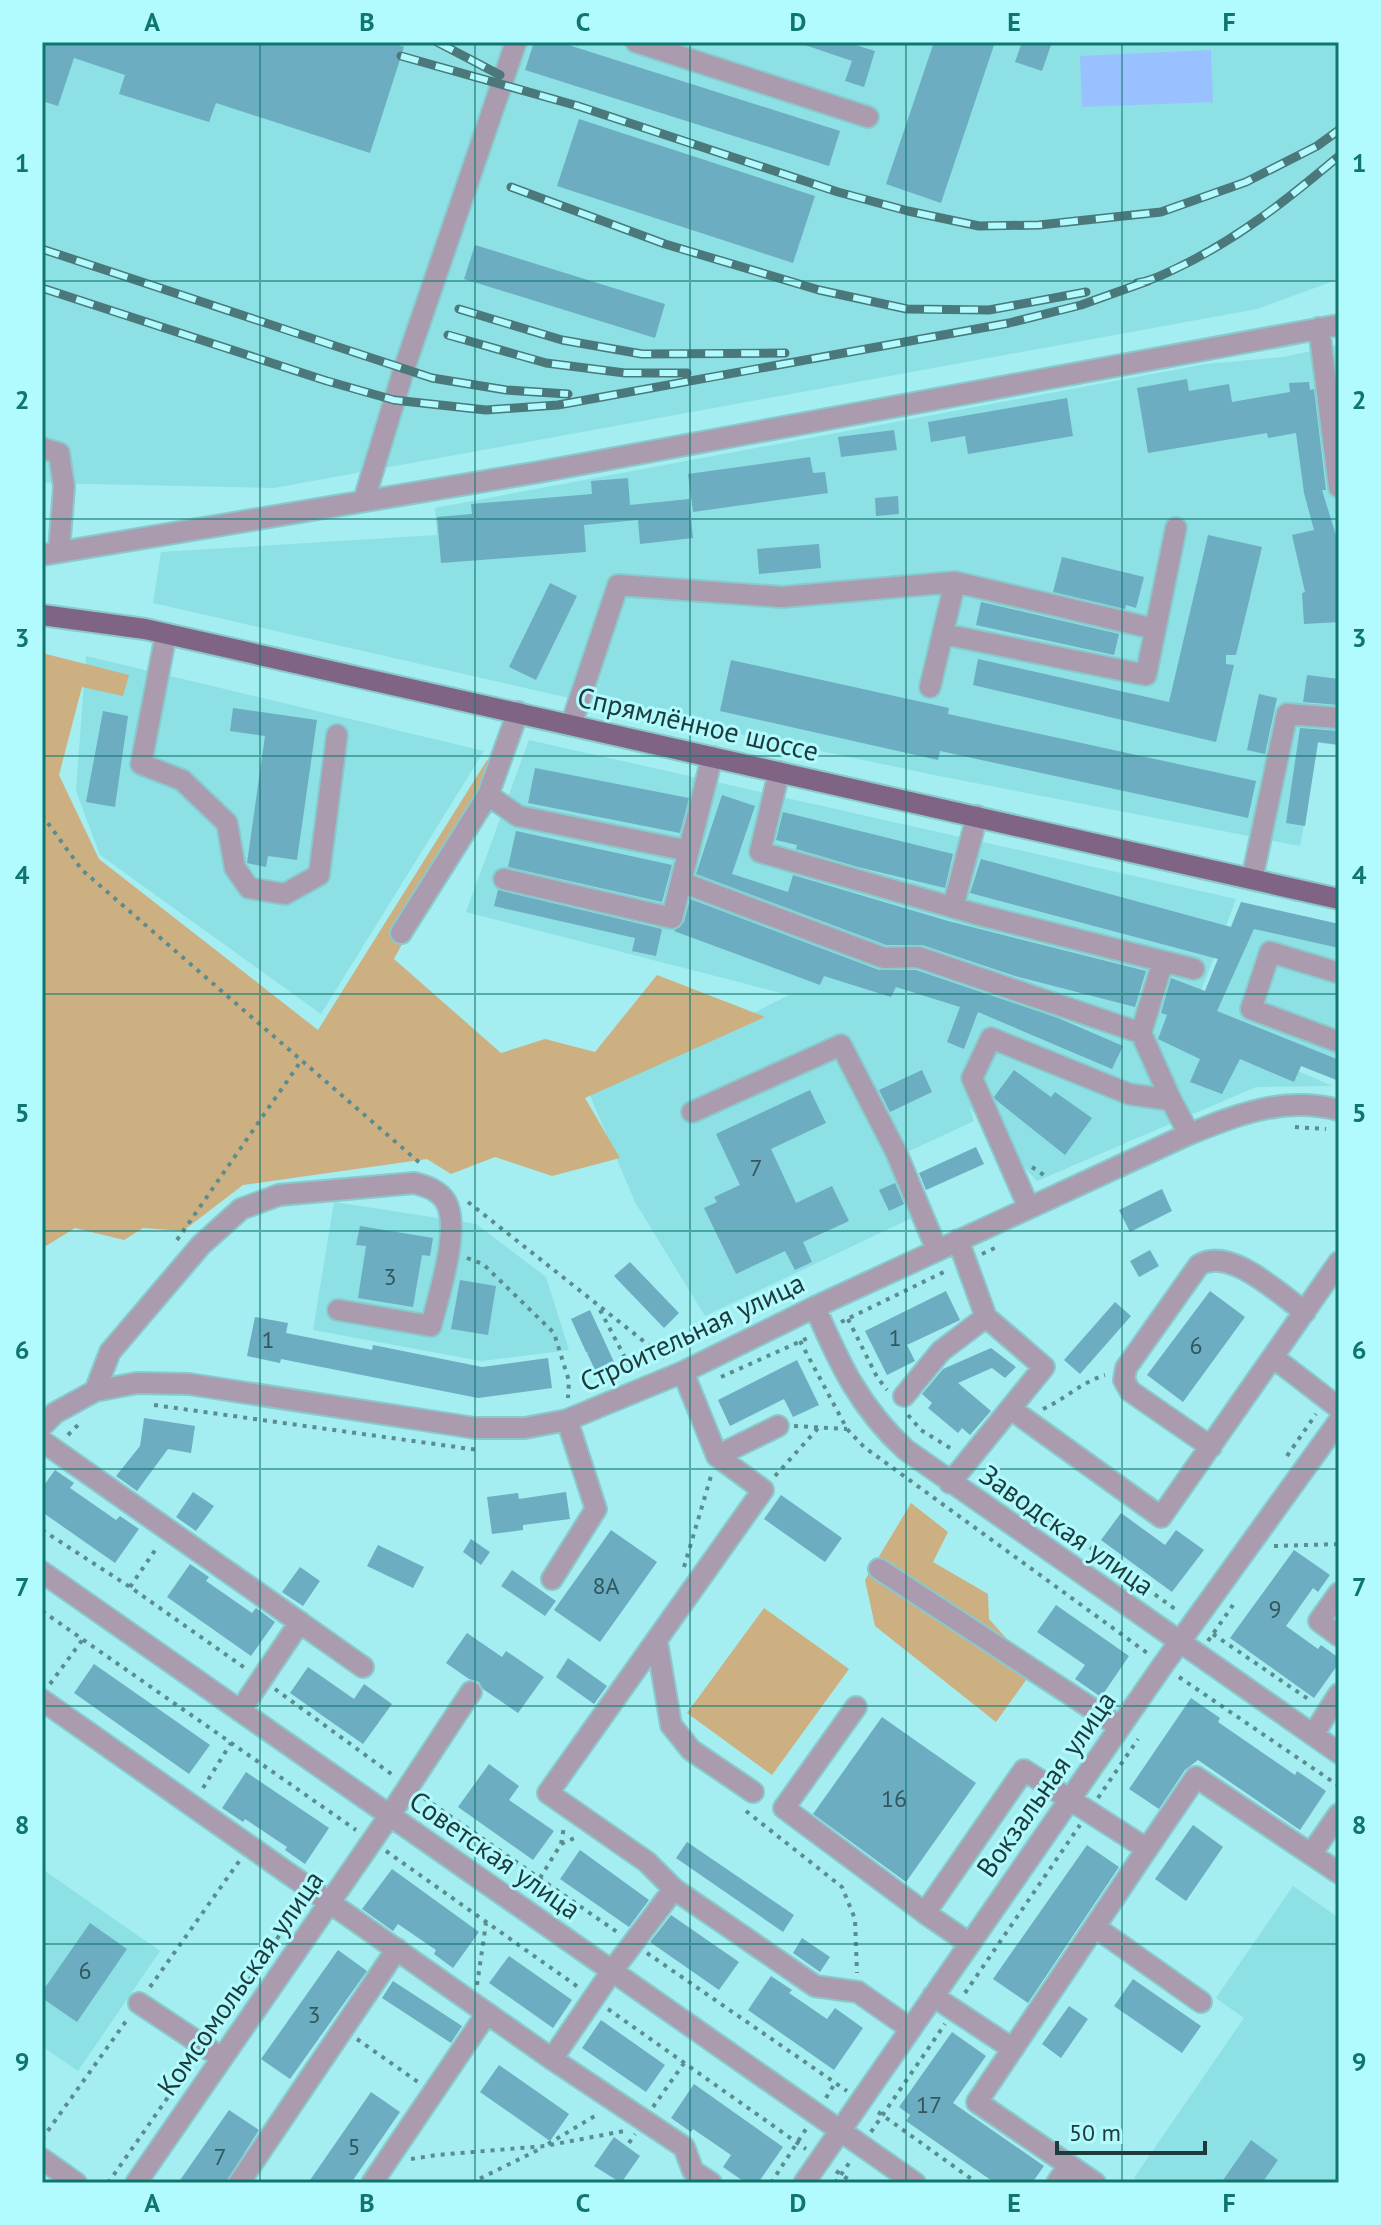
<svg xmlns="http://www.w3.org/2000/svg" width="1381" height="2225" font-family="'PT Sans',sans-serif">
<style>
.built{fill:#8de0e3}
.green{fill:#cdb081}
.water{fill:#9ac1ff}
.building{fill:#6cadc1}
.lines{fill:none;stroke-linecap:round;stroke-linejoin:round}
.minor-casing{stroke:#89c9cc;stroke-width:24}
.major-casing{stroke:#89c9cc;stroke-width:24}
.path{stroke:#5b8d8f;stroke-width:4;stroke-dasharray:4 6;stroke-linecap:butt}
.minor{stroke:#aa9baf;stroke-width:20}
.major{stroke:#7f6486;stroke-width:20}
.rail-casing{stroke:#4b787a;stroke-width:9}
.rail{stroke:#b1fafd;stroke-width:6;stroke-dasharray:18;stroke-linecap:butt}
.grid{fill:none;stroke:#0f766e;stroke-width:2;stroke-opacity:0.55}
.labels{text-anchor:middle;stroke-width:6;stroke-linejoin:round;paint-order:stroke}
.number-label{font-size:24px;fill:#31585e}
.street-label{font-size:28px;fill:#1d3b3d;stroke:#b1fafd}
.neatline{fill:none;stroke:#0f766e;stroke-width:3}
.grid-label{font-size:26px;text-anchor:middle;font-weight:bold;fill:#0f766e}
</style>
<rect width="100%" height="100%" fill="#a4edf0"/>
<path class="built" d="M42,42H1339V279L1257,309L274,488L42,483Z
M1339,345V745L1318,743L1300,846L939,776L547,693L153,603L161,552L437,535L435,508L1206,364L1283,357Z
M86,656L484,751L321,1014L100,855L76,791Z
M529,740L1236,899L1189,1023L1332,1086L1256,1087L1037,1181L969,1107L974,1121L905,1153L918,1215L705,1316L635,1202L589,1093L697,1042L789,995L466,912Z
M1241,902L1339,924V1081L1193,1020Z
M334,1202L476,1224L546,1277L569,1350L481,1361L313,1330Z
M42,1869L160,1951L78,2071L42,2046Z
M1293,1886L1339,1918V2183H1142L1134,2178L1244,2018L1216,1998Z"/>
<path class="green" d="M42,653L129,675L123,696L82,687L59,775L99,859L318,1030L487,760L498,767L394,959L501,1053L545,1039L595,1052L657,975L765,1017L585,1098L620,1158L552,1176L495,1157L451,1174L427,1159L243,1185L183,1231L143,1228L124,1240L75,1228L46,1246L42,1243Z
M911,1503L948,1532L933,1562L988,1594L989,1619L1034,1669L996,1722L875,1626L865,1580Z
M764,1608L849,1669L772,1775L687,1713Z"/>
<path class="water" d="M1211,50L1213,102L1082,107L1080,56Z"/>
<path class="building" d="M42,42H388L404,47L370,153L216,103L209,122L119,94L125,75L74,58L58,106L42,101Z
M534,42H559L840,131L829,166L525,70Z
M805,42H846L875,51L864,87L845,81L852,61L805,45Z
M934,42H995L941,203L886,184Z
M1022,42H1052L1042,71L1015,62Z
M579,119L815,196L793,263L557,186Z
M475,245L665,304L655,338L464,279Z
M1187,379L1189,391L1229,384L1232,402L1290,392L1289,383L1309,382L1310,390L1314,389L1326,490H1322L1339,545V622L1304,624L1302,593L1305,592L1292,535L1314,530L1304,493L1296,433L1268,438L1267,433L1148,453L1137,388Z
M1067,398L1073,436L968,454L965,436L931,442L928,422Z
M894,430L897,450L841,457L838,437Z
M810,457L813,473L825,472L828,493L693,512L688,474Z
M628,478L630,505L689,499L693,538L640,544L638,520L584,525L586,552L441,563L437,517L472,514L471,504L592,494L591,481Z
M898,496L899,514L876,516L875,498Z
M1208,535L1262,547L1236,655H1226V664L1234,665L1216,742L973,685L978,659L1169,702Z
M819,544L821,568L759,574L757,549Z
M1062,557L1144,577L1136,608L1126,605L1125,609L1053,592Z
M550,583L577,596L536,680L509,667Z
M981,602L1119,634L1114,655L976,625Z
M731,660L949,708L948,714L1256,781L1248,818L940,751L938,760L720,711Z
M1307,675L1339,679V705L1303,702Z
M1259,694L1277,698L1265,754L1247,750Z
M233,708L317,720L297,860L268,856L266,867L247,863L265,736L230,731Z
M103,711L128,716L115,807L86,802Z
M1300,728L1339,731V745L1318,742L1305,826L1286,823Z
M535,768L689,798L680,833L528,803Z
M722,795L755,806L732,874L788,892L793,875L948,921L1146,971L1135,1007L1015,976L922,945H886L696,874Z
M783,812L953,854L945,888L858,867L796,849L797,845L776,840Z
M516,831L672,865L662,902L508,867Z
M981,859L1231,927L1241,902L1339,924V948L1254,929L1217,1011L1339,1060V1081L1301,1066L1294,1082L1240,1059L1222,1094L1190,1082L1200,1059L1158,1039L1167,1015L1161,1013L1171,978L1205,991L1218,959L970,893Z
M498,890L662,929L656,956L632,951L635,938L494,906Z
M690,899L879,970H916L1058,1018L1123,1046L1112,1069L978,1012L964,1049L947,1042L960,1007L896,987L891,997L824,976L820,985L674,931L684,922Z
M922,1070L932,1092L890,1112L879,1090Z
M1014,1070L1051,1097L1055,1092L1092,1118L1065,1155L996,1100L994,1097Z
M810,1090L826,1123L771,1149L796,1203L832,1186L849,1221L803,1242L812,1262L795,1270L785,1251L736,1274L704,1208L717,1202L714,1197L740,1185L716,1134Z
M976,1147L984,1164L926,1190L919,1173Z
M895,1183L904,1204L889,1211L879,1190Z
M1162,1189L1172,1211L1130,1232L1119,1210Z
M360,1226L433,1238L430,1256L422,1255L413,1307L358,1298L366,1246L356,1245Z
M1150,1250L1159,1266L1139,1277L1130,1261Z
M630,1262L679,1313L664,1328L614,1276Z
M460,1280L496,1286L488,1335L451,1329Z
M946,1291L960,1320L907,1345L915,1361L887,1375L865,1331Z
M1210,1291L1245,1317L1183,1402L1147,1375Z
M1115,1302L1131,1316L1080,1374L1064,1360Z
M590,1310L614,1362L595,1370L587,1353H589L586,1352L571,1319Z
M255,1317L288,1323L286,1333L372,1350L373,1345L482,1367L548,1358L552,1388L478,1398L281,1359L280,1363L247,1356Z
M991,1348L1016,1367L1005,1378L992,1368L958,1383L991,1411L970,1435L962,1428L958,1433L928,1408L932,1403L922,1394L943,1369Z
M797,1360L819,1405L793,1417L784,1399L730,1426L718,1400Z
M144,1418L195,1426L191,1453L168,1449L137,1491L116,1476L140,1446Z
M55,1470L74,1483L70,1488L116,1520L120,1516L139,1529L115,1563L42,1512V1488Z
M193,1492L214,1506L196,1531L176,1517Z
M566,1492L570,1519L523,1525V1530L492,1534L487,1497L518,1493L519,1499Z
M781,1495L842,1538L825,1562L764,1519Z
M1121,1513L1165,1545L1176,1530L1204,1550L1172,1592L1101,1540Z
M611,1530L657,1562L600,1642L554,1610Z
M471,1539L490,1552L481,1565L463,1552Z
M378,1545L424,1567L413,1588L367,1566Z
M1294,1550L1330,1575L1318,1592L1313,1588L1286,1626L1318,1649L1321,1645L1339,1658V1663L1314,1698L1230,1638Z
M190,1564L209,1577L206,1581L252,1613L256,1608L275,1622L251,1656L167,1597Z
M300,1567L320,1581L303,1606L282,1592Z
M512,1570L556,1601L545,1616L501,1586Z
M1056,1605L1129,1656L1101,1697L1075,1679L1085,1665L1037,1632Z
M467,1633L502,1657L506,1651L544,1677L518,1713L483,1689L479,1682L469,1679L446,1663Z
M568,1658L607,1686L594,1704L556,1677Z
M94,1664L210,1745L189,1774L74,1693Z
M308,1667L354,1699L364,1684L392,1704L363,1744L290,1693Z
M1191,1698L1220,1718L1218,1722L1295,1775L1297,1771L1326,1791L1300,1830L1198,1760L1185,1770L1159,1809L1129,1789Z
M882,1717L976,1783L906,1882L813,1814Z
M489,1764L519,1786L509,1800L554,1831L533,1860L458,1807Z
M246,1772L329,1828L305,1864L285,1850L287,1847L245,1819L243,1822L222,1808Z
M1193,1825L1223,1847L1186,1901L1155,1879Z
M687,1842L794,1915L783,1932L676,1858Z
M1087,1845L1119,1867L1028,2003L993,1979Z
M580,1850L649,1900L629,1927L560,1879Z
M392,1869L479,1932L453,1968L434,1954L436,1950L398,1924L393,1931L362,1909Z
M671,1915L739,1962L719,1990L650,1942Z
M90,1923L127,1949L77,2022L42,1998V1992Z
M802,1938L830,1957L820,1972L793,1953Z
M338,1950L367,1971L290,2079L261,2059Z
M509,1956L572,2000L553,2028L489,1983Z
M771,1976L792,1990L789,1993L827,2019L835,2008L863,2028L834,2070L748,2010Z
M1133,1979L1201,2026L1182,2053L1114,2006Z
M393,1981L462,2026L451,2043L382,1998Z
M1069,2006L1088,2019L1061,2058L1042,2044Z
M601,2020L665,2065L646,2092L582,2048Z
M952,2032L986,2056L953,2103L1044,2166L1032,2183H995L906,2121L910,2115L899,2107Z
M499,2065L569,2114L550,2141L480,2092Z
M694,2084L783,2147L758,2183H746L723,2167L731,2155L693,2129L691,2132L671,2118Z
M371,2092L400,2112L351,2183H308Z
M229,2110L259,2130L226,2182L178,2183Z
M614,2137L640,2156L621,2183L594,2166Z
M1251,2140L1278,2160L1262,2183H1221Z"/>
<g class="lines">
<g class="minor-casing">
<path id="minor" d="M636,42L868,117
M1319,328L1339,487
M42,448L59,453L64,487L59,550
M364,500L404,369L516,42
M42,555L539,472L1339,325
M166,634L141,764L182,780L227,823L235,868L249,888L285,894L319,875L337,735
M943,634L1146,675L1176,528
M930,687L955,582
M571,725L618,585L782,597L955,582L1155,629
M779,772L760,852L976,914L1194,969
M488,795L518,816L689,851
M504,879L672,918L712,757
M1252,879L1287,714L1339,718
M681,882L884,958L918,957L1141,1033
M953,907L977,816
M401,933L488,795L518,712
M1163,961L1141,1033L1171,1100L1189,1134
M1339,973L1270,952L1251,1009L1339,1042
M692,1112L841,1045L896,1152L937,1250
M1029,1208L972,1078L991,1038L1129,1094L1171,1100
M815,1307C839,1363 860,1408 906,1450L1339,1753
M1274,1358L1339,1408
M683,1372L717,1456L763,1490L548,1793L647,1862L674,1889L815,1986L858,1992L911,2029
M95,1391L110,1352L201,1245L241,1209L279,1195L414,1183C426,1186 439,1190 446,1202C461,1229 438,1297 431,1326L338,1310
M904,1396L941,1351L986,1317L958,1240
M1011,1409L1161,1517L1339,1262
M42,1426L55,1413L95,1391L137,1383L189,1384L475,1428H525L567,1420L683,1372L815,1307L1189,1134C1240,1114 1283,1096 1339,1110
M42,1441L363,1667
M1211,1447L1130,1391L1124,1380L1126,1368L1199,1265C1230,1246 1279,1294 1305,1312
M717,1456L778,1426
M950,1483L1044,1367L986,1317
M879,1569L1120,1727
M42,1572L915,2183
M552,1579L596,1509L567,1420
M1339,1593L1319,1621L1339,1636
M657,1642L671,1725L691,1750L753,1792
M42,1700L552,2059L684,2147L693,2171L711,2183
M856,1707L784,1808L925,1913
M240,1711L300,1622
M1313,1735L1339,1694
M1311,1854L1339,1814
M1095,1927L1201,2002
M970,1944L925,1913L1024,1770L1147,1849L1196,1777L1339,1873
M933,1996L1013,2049
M139,2003L222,2058
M552,2059L612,1971L674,1889
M42,2159L76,2183
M136,2183L390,1815L471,1692
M239,2183L397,1949
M372,2183L487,2013
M804,2183L1163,1665L1339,1421
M1057,2183L1069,2165
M1095,2183L977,2102L1147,1849"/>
</g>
<g class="major-casing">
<path id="major" d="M42,615L145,629L1339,899"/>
</g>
<path class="path" d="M42,815L82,870L421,1164
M1295,1127L1326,1129
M1032,1167L1048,1178
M468,1202L665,1358
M177,1240L301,1061
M982,1254L999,1246
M467,1258L483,1264L554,1333L569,1381L568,1398
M600,1310L631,1369
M848,1319L877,1377L887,1390
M841,1322L948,1270
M800,1341L847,1429L864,1447L1150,1655
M721,1377L808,1338
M598,1384L662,1356
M154,1405L478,1450
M1043,1409C1065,1399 1082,1382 1105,1375
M908,1415L921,1430L955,1451
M794,1426L847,1429
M68,1435L81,1422
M1287,1456L1316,1414
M985,1471L1179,1612
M775,1476L820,1426
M42,1530L130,1587L245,1668
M1274,1546L1339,1544
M684,1567L711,1476
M130,1587L158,1546
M42,1611L356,1830
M1213,1634L1311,1701
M1208,1641L1233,1605
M1179,1677L1339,1786
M50,1684L83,1639
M275,1689L394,1776
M203,1788L231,1743
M424,1798L617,1932
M1098,1798L1138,1739
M746,1811L842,1887L855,1919L857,1973
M561,1844L577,1837
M386,1851L578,1987
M540,1878L561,1844L564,1827
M647,1953L847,2091
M477,1985L486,1923
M150,1987L240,1860
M965,1993L1080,1825
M608,2009L806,2149
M215,2030L300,1905
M357,2039L418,2082
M826,2098L835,2083
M653,2107L684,2063
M878,2112L977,2183
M871,2132L945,2024
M42,2139L129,2017
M629,2143L635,2134
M548,2144L598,2114
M411,2159L437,2155L545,2146L624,2131
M836,2171L854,2183
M108,2183L194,2060
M471,2183L540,2149
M771,2183L806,2129
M835,2183L852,2159"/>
<use href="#minor" class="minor"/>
<use href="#major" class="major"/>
<g class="rail-casing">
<path id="rail" d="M437,42L500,75
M401,56L578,106L838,192L908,211L979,226L1039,225L1161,212L1246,182L1317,146L1339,130
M511,187L665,244L819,290L907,309L989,310L1086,292
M42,249L432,378L506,390L568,394
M1137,283C1152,281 1164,274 1177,268C1238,239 1288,199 1339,156
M42,288L327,381L394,400L486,410L558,405L1009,323L1081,305L1148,281
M459,309L562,340L642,354L785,353
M448,335L546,363L625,373H687"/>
</g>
<use href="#rail" class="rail"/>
</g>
<path class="grid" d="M260,42V2183M475,42V2183M690,42V2183M906,42V2183M1122,42V2183M42,281H1339M42,519H1339M42,756H1339M42,994H1339M42,1231H1339M42,1469H1339M42,1706H1339M42,1944H1339"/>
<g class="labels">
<g class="number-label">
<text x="756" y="1176">7</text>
<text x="390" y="1285">3</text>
<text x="895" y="1346">1</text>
<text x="268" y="1348">1</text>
<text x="1196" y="1354">6</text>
<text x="606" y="1594">8А</text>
<text x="1275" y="1617">9</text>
<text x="894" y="1807">16</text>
<text x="85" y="1979">6</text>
<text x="314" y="2023">3</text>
<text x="929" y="2113">17</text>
<text x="354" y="2155">5</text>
<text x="220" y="2165">7</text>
</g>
<g class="street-label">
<text transform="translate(698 724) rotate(13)" y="10">Спрямлённое шоссе</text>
<text transform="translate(692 1332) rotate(-25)" y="10">Строительная улица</text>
<text transform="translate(1067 1530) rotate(35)" y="10">Заводская улица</text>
<text transform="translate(1046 1784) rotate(-55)" y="10">Вокзальная улица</text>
<text transform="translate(495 1855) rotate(35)" y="10">Советская улица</text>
<text transform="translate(240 1983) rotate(-55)" y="10">Комсомольская улица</text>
</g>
</g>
<rect width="1381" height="2225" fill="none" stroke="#b1fafd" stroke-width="88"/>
<path d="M1057 2141v12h148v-12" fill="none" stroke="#1d3b3d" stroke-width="4"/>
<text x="1069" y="2141" font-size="24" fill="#1d3b3d" stroke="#b1fafd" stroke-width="6" paint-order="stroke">50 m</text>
<rect x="44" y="44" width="1293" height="2137" class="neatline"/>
<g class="grid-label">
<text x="152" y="31">A</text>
<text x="367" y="31">B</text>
<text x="583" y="31">C</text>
<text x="798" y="31">D</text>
<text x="1014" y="31">E</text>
<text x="1229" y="31">F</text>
<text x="22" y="172">1</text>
<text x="1359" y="172">1</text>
<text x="22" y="409">2</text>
<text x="1359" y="409">2</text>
<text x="22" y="647">3</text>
<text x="1359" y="647">3</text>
<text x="22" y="884">4</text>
<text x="1359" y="884">4</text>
<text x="22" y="1122">5</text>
<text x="1359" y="1122">5</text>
<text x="22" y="1359">6</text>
<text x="1359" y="1359">6</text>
<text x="22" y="1596">7</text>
<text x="1359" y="1596">7</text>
<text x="22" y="1834">8</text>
<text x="1359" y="1834">8</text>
<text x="22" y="2071">9</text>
<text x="1359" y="2071">9</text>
<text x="152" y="2212">A</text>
<text x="367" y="2212">B</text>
<text x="583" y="2212">C</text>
<text x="798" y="2212">D</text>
<text x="1014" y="2212">E</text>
<text x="1229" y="2212">F</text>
</g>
</svg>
